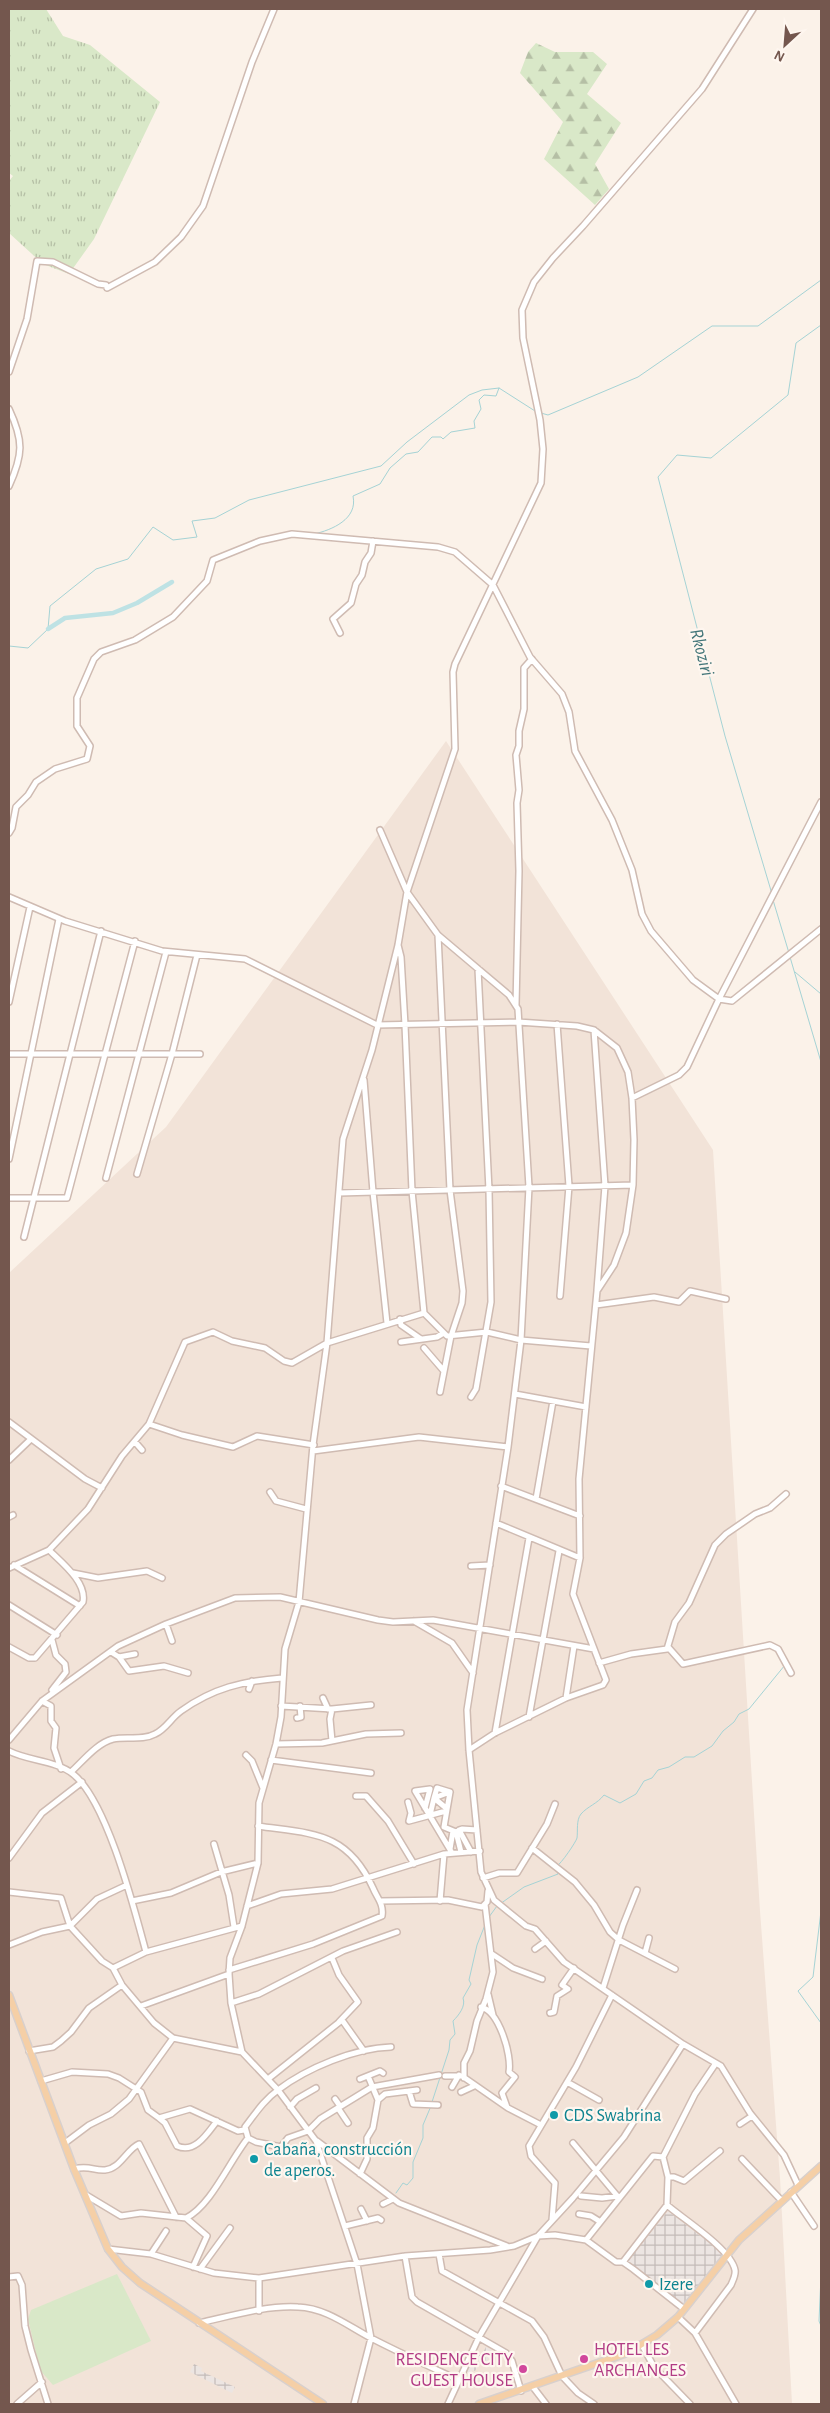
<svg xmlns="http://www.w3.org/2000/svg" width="830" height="2413" font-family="'Alegreya Sans',sans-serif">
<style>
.residential{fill:#f2e3d8}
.industrial{fill:url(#industrial-grid)}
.grass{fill:url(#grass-tufts)}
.forest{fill:url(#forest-firs)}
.park{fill:#d9e8c8}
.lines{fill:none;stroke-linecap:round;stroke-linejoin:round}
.stream{stroke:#a5d3d5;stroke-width:1}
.canal{stroke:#bee2e4;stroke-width:4.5}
.minor-casing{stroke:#cfbbb2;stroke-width:8}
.major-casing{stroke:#d8d0cd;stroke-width:9}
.minor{stroke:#fff;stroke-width:5}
.major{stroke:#f5cfa6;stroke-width:6}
.culture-dot{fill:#0f9aa8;stroke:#fef6ef;stroke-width:2}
.hotel-dot{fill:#d1479c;stroke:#fef6ef;stroke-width:2}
.labels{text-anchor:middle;stroke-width:4.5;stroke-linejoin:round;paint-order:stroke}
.culture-label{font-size:18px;fill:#0d838f;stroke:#fef6ef;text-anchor:start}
.hotel-label{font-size:18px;fill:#b23c85;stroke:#fef6ef;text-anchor:start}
.water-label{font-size:19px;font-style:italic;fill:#427578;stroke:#fef6ef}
</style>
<defs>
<pattern id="industrial-grid" width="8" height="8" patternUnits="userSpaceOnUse" patternTransform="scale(1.25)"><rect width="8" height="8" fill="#ece5e2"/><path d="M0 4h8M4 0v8" fill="none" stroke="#c4bcb9"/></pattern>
<pattern id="grass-tufts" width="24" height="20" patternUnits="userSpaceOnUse" patternTransform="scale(1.25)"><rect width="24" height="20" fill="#d9e8c8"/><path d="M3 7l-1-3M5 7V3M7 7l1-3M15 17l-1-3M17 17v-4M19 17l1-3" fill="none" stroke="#b5bfa5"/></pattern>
<pattern id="forest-firs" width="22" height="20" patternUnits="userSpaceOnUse" patternTransform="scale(1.25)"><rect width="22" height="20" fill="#d9e8c8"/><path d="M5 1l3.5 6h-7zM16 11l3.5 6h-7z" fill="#b5bfa5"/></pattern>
</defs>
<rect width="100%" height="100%" fill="#fbf2e9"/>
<path class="residential" d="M446,741L713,1150L760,1911L780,2178L792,2404H9V1273L166,1127Z"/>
<path class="industrial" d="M668,2211L725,2255L684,2307L627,2262Z
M486,2347L492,2350L493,2353L491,2359H487L494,2363L492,2368L477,2360L480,2363L475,2371L471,2370L475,2375L473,2378L483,2374L485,2377L476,2382L474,2380L473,2383L467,2379L470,2374L464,2371L477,2354L481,2356Z
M194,2364L202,2368L201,2371L235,2387L232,2393L190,2372Z"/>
<path class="grass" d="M9,9H46L63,36L90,45L160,102L94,239L69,274L43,264L9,233V181L13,176L9,173Z"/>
<path class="forest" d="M536,43L555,52H593L607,64L587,94L621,123L595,164L609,189L595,205L544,159L563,122L520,73L528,52Z"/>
<path class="park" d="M117,2274L151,2341L53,2385L40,2370L28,2319L31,2310Z"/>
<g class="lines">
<path class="stream" d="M541,413L548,415L638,377L712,326H758L821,280
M314,534C332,530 358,519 353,496L380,484L390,468L406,454L418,452L432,437H441L443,439L451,432L475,428L474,421L481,409L479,400L484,395L496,396L499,388
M9,646L28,648L48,629L50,606L96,569L128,559L153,527L173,540L197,537L192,521L215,518L249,500L381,466L407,442L469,395L482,390L499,388L535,411
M772,894L725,736L658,477L677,455L711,458L788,395L796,343L821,325
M773,900L789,953
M790,957L821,1062
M795,972L821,994
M557,1866C561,1864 576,1842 577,1838C578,1831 576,1820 581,1814C588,1806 597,1804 604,1795L620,1803L636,1794L644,1781L652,1778L658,1770L669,1767L685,1757H694L712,1746L723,1731L734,1722L739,1714L749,1709L785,1665
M500,1904L524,1887L558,1874L557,1870
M821,1911L813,1977L798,1991L821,2023
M489,1917L497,1906
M432,2102L449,2050L450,2040L455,2034L453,2021C459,2015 466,2006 463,1998L471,1984L469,1980L477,1945L485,1925
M396,2193L403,2183L407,2185L413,2178V2162L423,2138V2125L431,2106
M821,2276L819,2321L821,2326"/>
<path class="canal" d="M48,629L65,618L113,613L137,603L172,582"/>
<g class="minor-casing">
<path id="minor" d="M753,9L702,89L583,226L553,258L534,282L522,310L523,338L540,420L543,449L541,483L455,664L453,672L455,749L407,892L438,935L509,995L518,1009L529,1187L521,1340L508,1447L467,1710L469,1750L481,1872L494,1900L526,1926L535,1929L564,1962L683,2044L721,2066L750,2113L784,2155L798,2185
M9,372L27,319L37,261L53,262L98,284L106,285L107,288L155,262L181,237L203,206L252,62L274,9
M9,409C24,441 23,455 9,486
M340,633L333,619L351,603L356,584L362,575L365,562L371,553L373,541
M9,833L12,828L16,807L28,795L36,782L55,769L87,759L90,746L77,726V698L94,659L101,652L135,640L173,617L207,581L213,560L260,541L292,534L438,547L455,552L493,585L530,657L562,694L569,712L575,751L612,820L632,870L642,914L651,931L693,980L719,999L732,1001L821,929
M9,897L65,921L162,951L245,959L377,1025L518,1022L577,1026L594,1030L617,1048L628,1072L632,1098L634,1140L633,1185L626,1233L614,1265L597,1291L579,1479L580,1558L573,1594L606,1680L603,1685L566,1698L495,1733L469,1750
M438,935L450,1190L463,1291L462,1303L451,1336L440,1392
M398,945L401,957L405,1025L412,1191L424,1313L447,1336L487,1332L521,1340L591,1346
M9,1002L30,907
M516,1005L519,871L517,803L519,790L516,755L519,746V731L524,709V668L532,659
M557,1024L569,1186L560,1296
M594,1030L605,1186L597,1290
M9,1054H200
M364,1080L373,1192L387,1323
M632,1098L679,1075L687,1067L719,999L821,802
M9,1159L59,919
M137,1174L172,1054L197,955
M106,1178L166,952
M339,1193L633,1185
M9,1198H67L135,941
M24,1237L101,931
M596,1305L654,1297L679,1302L690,1291L726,1299
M400,1319L401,1325L421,1339
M401,1342L437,1337L442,1334
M424,1348L443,1370
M515,1394L586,1407
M471,1397L476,1389L491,1302L489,1190L478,969
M9,1422L85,1479L102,1488
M149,1424L182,1435L233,1447L257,1436L314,1445
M135,1442L142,1450
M313,1451L419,1437L508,1447
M9,1460L31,1439
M501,1486L580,1516
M270,1492L276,1501L306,1509
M536,1499L553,1401
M9,1517L13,1515
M496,1523L580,1558
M14,1565L80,1606
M471,1566L490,1565
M9,1568L49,1550L88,1509L122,1456L149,1424L185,1342L213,1332L232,1341L265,1348L284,1361L292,1363L327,1343L424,1313
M73,1573L98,1578L147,1571L162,1578
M9,1605L57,1635
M414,1621L452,1643L473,1673
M166,1624L172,1641
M9,1647L29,1658H35L83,1602C87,1582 61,1562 49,1550
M668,1647L683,1664L770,1645L778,1649L791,1673
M111,1652L119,1657L135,1654
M119,1657L129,1671L164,1666L188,1673
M599,1663L631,1654L667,1649L675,1622L689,1603L715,1545L726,1534L755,1514L770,1508L786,1494
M249,1689L252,1681
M52,1690L66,1672L65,1664L56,1655L52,1640
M323,1698L328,1709
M566,1698L574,1646
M42,1701L51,1706V1721L56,1728L54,1748L61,1769
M281,1706L332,1709L371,1705
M332,1709L330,1719L332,1741
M529,1717L559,1551
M297,1718L301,1717L300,1706
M495,1733L529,1538
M9,1740L42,1701L118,1646L166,1624L235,1598L280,1597L378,1620L393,1622L433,1620L594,1649
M276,1744L322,1743L366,1734L401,1733
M9,1751C28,1761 55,1760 73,1774C107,1801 134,1908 146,1952
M246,1755L252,1761L263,1788
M271,1760L371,1773
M71,1772C83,1761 97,1743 113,1739C127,1736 142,1741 155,1734C166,1729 171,1718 181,1711C213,1688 243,1681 282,1678
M450,1792L434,1798L437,1788L450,1792L444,1827L456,1832L462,1829L477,1830
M356,1796H366L388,1821L414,1864
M408,1802L411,1813L409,1821L446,1811
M425,1808L430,1789L415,1791L452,1853
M430,1815L434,1798L446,1808
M459,1830L471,1852
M456,1832L461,1852
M214,1844L229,1895L234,1927
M532,1848L575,1882L594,1905L610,1932L619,1940L675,1969
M450,1849L453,1831
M9,1858L42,1813L82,1782
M483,1878L499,1873H517L547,1824L555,1804
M9,1892L61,1898L70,1926L102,1961L113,1968L122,1985L154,2023L173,2038L242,2052L278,2090L316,2141L357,2264L371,2338L354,2404
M132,1901L171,1893L221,1872L258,1863
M380,1901L448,1900L482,1907L487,1902L488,1891
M440,1901L444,1854
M247,1906L281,1894L332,1889L444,1854L480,1851
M9,1945L42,1932L70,1926L97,1899L127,1885
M535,1949L546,1941
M645,1953L649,1938
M492,1954L513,1968L542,1979
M332,1958L339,1975L358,2002L339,2022
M113,1968L146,1952L242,1926
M229,1970L313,1944L382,1916C384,1904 377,1898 373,1888C347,1831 312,1834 258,1826
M603,1988L623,1925L637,1890
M488,1994L493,2015
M231,2003L259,1994L343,1951L397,1932
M141,2006L229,1974
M481,2007C499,2011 512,2055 509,2072L515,2077L502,2093L507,2107
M550,2013L554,2012L557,1996L568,1989L562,1985L574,1968
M391,2047C355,2048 307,2068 278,2090C264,2100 255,2114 245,2127L248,2138L256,2142L281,2147L288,2138L308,2131L320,2119L372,2087L439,2075
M29,2051L53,2047L61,2041L71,2032L89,2008L122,1985
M242,2052L231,2003L229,1974L230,1958L242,1926L258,1863L259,1803L276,1744L281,1717L285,1649L299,1602L313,1445L327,1343L343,1139L372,1050L398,945L407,892L380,830
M445,2076H462L508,2108L541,2125
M464,2078V2063L470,2051L477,2021L486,1999L493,1972L485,1904
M268,2079L342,2020L364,2051
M360,2079L380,2071L383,2073
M41,2081L72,2072L108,2074L119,2078L141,2092L148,2110L159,2118L190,2109L238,2131L244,2130
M567,2082L599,2100
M452,2087L459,2075
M409,2091L413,2104L438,2105
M461,2092L474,2086
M335,2099L340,2106
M378,2100L385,2094L417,2090
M290,2107L297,2099L316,2088
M338,2108L348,2123
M159,2118L165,2123L177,2146C195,2154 207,2134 217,2121
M740,2124L752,2116
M317,2141L399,2203L507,2246
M65,2143L89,2125L111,2114L129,2099L173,2038
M573,2143L619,2198
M663,2157L668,2177L667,2205
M742,2159L781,2200
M74,2169C89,2165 94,2171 105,2170C120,2169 127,2149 139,2144L176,2217
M360,2174L367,2159V2138L373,2128L378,2100L368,2076
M668,2177H674L684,2181L720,2151
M791,2192L814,2226
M86,2195L121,2216L141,2213L186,2218C211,2206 230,2160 248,2138
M581,2196L602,2198L618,2196
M383,2204L393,2199
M361,2209L367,2221
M579,2214L591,2216L599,2221
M186,2218L207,2236L193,2267
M552,2220L555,2183L531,2156L529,2146L576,2067L612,1995
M345,2226L378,2218L381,2220
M586,2240L653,2156L663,2157L695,2094L716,2063
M108,2249L151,2254L214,2273L259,2278L405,2256L490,2250L514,2246L538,2236L555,2235L586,2240L616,2262H623L633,2269L684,2309
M151,2254L166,2231
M439,2254L442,2271L532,2321L544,2337L562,2376L578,2393L594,2404
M405,2256L412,2297L417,2302L506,2353L512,2361L521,2391
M623,2262L667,2205C683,2219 731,2249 735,2270C736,2275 733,2280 731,2285L695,2333
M200,2269L230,2228
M9,2277L18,2276L22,2285L25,2326L31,2350L48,2404
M259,2278V2311
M678,2317L695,2333L736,2404
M199,2323C231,2316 266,2305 298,2307C326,2308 348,2326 371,2338C400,2353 429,2366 458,2380
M642,2345L654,2367L690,2404
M533,2387L546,2404
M17,2404L42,2382
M448,2404L479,2337L538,2236L573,2198L624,2137L683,2044"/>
</g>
<g class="major-casing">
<path id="major" d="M9,1995L74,2169L108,2249L122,2267L140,2283L323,2404
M479,2404L627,2353L657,2335L678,2317L739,2240L821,2166"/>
</g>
<use href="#minor" class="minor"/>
<use href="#major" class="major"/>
</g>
<g class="culture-dot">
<circle cx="554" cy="2115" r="5"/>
<circle cx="254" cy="2159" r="5"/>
<circle cx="649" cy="2284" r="5"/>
</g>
<g class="hotel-dot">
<circle cx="584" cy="2359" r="5"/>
<circle cx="523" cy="2369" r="5"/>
</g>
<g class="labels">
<g class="culture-label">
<text x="564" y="2121">CDS Swabrina</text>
<text x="264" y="2155">Cabaña, construcción<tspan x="264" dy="21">de aperos.</tspan></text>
<text x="659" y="2290">Izere</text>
</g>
<g class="hotel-label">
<text x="594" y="2355">HOTEL LES<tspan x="594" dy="21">ARCHANGES</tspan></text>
<text x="513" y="2365" text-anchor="end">RESIDENCE CITY<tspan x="513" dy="21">GUEST HOUSE</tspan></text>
</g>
<g class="water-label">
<text transform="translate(703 652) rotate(75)" y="7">Rkoziri</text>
</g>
</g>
<rect width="830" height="2413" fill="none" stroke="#74574e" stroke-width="20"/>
<g transform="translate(785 45) rotate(206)" stroke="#fef6ef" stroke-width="4" paint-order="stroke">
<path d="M0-4L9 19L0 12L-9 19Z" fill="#74574e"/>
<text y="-8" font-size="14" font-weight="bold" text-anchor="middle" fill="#74574e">N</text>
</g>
</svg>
